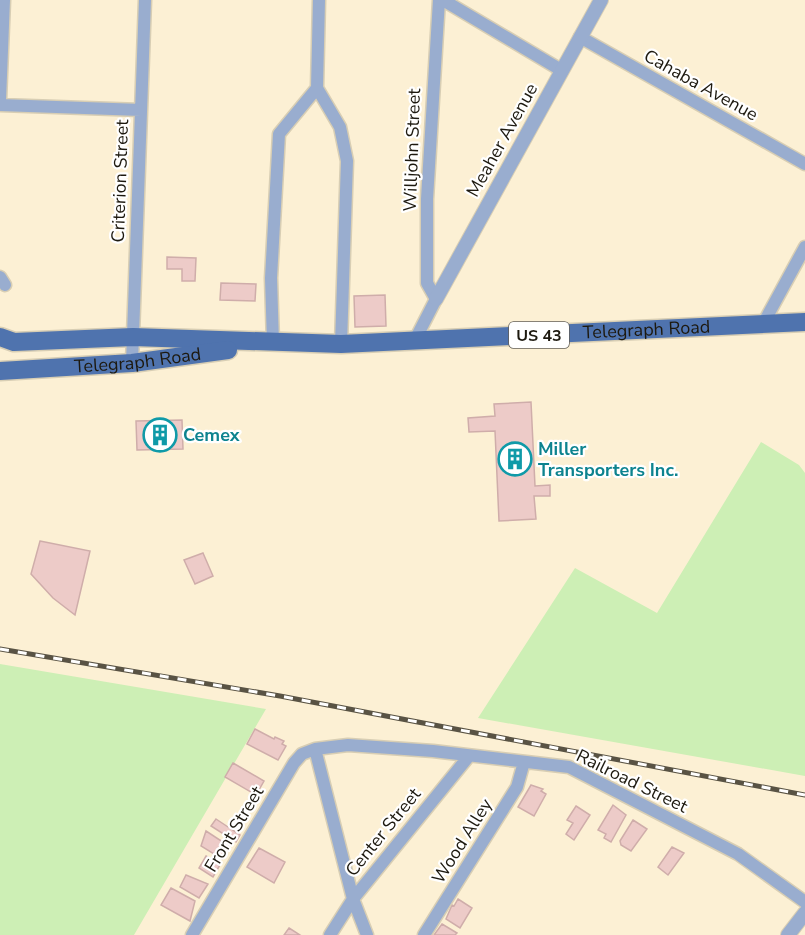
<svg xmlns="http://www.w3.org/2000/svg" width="805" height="935" font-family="'Nunito Sans',sans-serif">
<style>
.green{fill:#cdefb5}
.building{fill:#edcbc8;stroke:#cfadaa;stroke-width:1.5}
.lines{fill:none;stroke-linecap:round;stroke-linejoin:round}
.minor-casing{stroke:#d8ceb4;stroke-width:15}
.tertiary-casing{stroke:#d8ceb4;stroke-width:16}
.primary-casing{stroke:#d8ceb4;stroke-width:21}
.minor{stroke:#99adcf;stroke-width:12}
.tertiary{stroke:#99adcf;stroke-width:14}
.primary{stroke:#4f73ae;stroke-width:18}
.rail-casing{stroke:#595344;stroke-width:5}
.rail{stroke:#fff;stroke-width:3;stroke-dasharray:9;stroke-linecap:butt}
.labels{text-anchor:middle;stroke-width:4.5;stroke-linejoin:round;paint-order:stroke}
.shield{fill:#fff;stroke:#615e57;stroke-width:1.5}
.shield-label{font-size:16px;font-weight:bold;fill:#1d190f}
.street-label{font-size:18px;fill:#1d190f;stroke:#fff}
.culture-label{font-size:18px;font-weight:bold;fill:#0d838f;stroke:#fff;text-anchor:start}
</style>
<rect width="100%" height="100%" fill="#fcf0d4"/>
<path class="green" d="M761,442L799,465L805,473V776L478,718L575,568L657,613Z
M0,664L266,709L134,935H0Z"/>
<path class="building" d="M167,257L196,258L195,281H182V269H167Z
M221,283L256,284L255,301L220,300Z
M385,295L386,326L355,327L354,296Z
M531,402L535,486L550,485V496H534L536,519L499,521L495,431L469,432L468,418L495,416L494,404Z
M182,420L183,449L137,450L136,421Z
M40,541L90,551L75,615L53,598L31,574Z
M203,553L213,576L195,584L184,560Z
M255,729L274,739L275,737L284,741L282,744L286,746L278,760L247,744Z
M233,763L264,781L256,795L225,777Z
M531,785L543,789L541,791L546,794L534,816L518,807Z
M613,805L626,815L611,842L604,838L606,834L598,830Z
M576,806L590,815L574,840L566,834L573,823L567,820Z
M216,819L240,835L236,842L211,826Z
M633,820L647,829L631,851L621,845L620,841Z
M206,831L229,846L222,859L201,846Z
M672,847L684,853L668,875L658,867Z
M259,848L285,862L274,883L247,867Z
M206,856L220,865L213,877L199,868Z
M186,875L208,884L199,898L180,887Z
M171,888L195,901L190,921L161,905Z
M458,899L472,908L460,928L446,919L452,905L454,906Z
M442,924L457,933L455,935H434Z
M289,928L300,935H284Z"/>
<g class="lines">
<g class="minor-casing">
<path id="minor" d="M443,0L561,70
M580,37L805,164
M317,88L340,127L347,161L341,344
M317,88L319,0
M0,100L4,0
M0,105L141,110
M0,277L5,285
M763,324L805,247
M415,340L436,299L427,283V199L439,0
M273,343L271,278L279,134L317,88
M132,363L145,0
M315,749L353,899L367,935
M192,935L294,763L302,754L315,749L348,745L433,751L569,767L738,854L805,902
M330,935L353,899L469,756
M424,935L517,787L524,762"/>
</g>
<g class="tertiary-casing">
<path id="tertiary" d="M436,299L601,0
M788,935L805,913"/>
</g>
<g class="primary-casing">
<g id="primary">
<path id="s1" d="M0,337L14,342L133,337L341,344L805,322"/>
<path id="s2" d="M0,371L132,363L228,350"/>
</g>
</g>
<use href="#minor" class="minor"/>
<use href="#tertiary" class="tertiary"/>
<use href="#primary" class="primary"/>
<g class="rail-casing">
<path id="rail" d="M0,649L280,696L805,795"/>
</g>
<use href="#rail" class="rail"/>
</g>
<defs>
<g id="building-ring" transform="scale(1.725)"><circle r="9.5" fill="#fff" stroke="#0f9aa8" stroke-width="1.5"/><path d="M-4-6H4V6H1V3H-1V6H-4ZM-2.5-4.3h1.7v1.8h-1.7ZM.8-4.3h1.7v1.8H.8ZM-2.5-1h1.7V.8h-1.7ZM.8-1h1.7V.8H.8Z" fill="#0f9aa8"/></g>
</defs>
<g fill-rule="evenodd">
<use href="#building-ring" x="160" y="435"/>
<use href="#building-ring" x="515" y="459"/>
</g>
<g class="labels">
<rect class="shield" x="509" y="322" width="60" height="26" rx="4.5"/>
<g class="shield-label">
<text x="539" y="341">US 43</text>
</g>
<g class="street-label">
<text transform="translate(701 85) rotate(29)" y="6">Cahaba Avenue</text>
<text transform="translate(502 140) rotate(-61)" y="6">Meaher Avenue</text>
<text transform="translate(412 150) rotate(-88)" y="6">Willjohn Street</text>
<text transform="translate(120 181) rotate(-88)" y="6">Criterion Street</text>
<text dy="6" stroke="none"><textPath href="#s1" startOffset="648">Telegraph Road</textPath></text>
<text dy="6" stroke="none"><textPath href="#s2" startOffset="138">Telegraph Road</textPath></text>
<text transform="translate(632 781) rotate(26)" y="6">Railroad Street</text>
<text transform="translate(234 829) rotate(-59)" y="6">Front Street</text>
<text transform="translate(383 832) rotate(-51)" y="6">Center Street</text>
<text transform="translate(462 841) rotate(-58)" y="6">Wood Alley</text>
</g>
<g class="culture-label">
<text x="183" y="441">Cemex</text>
<text x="538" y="455">Miller<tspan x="538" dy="21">Transporters Inc.</tspan></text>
</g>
</g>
</svg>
